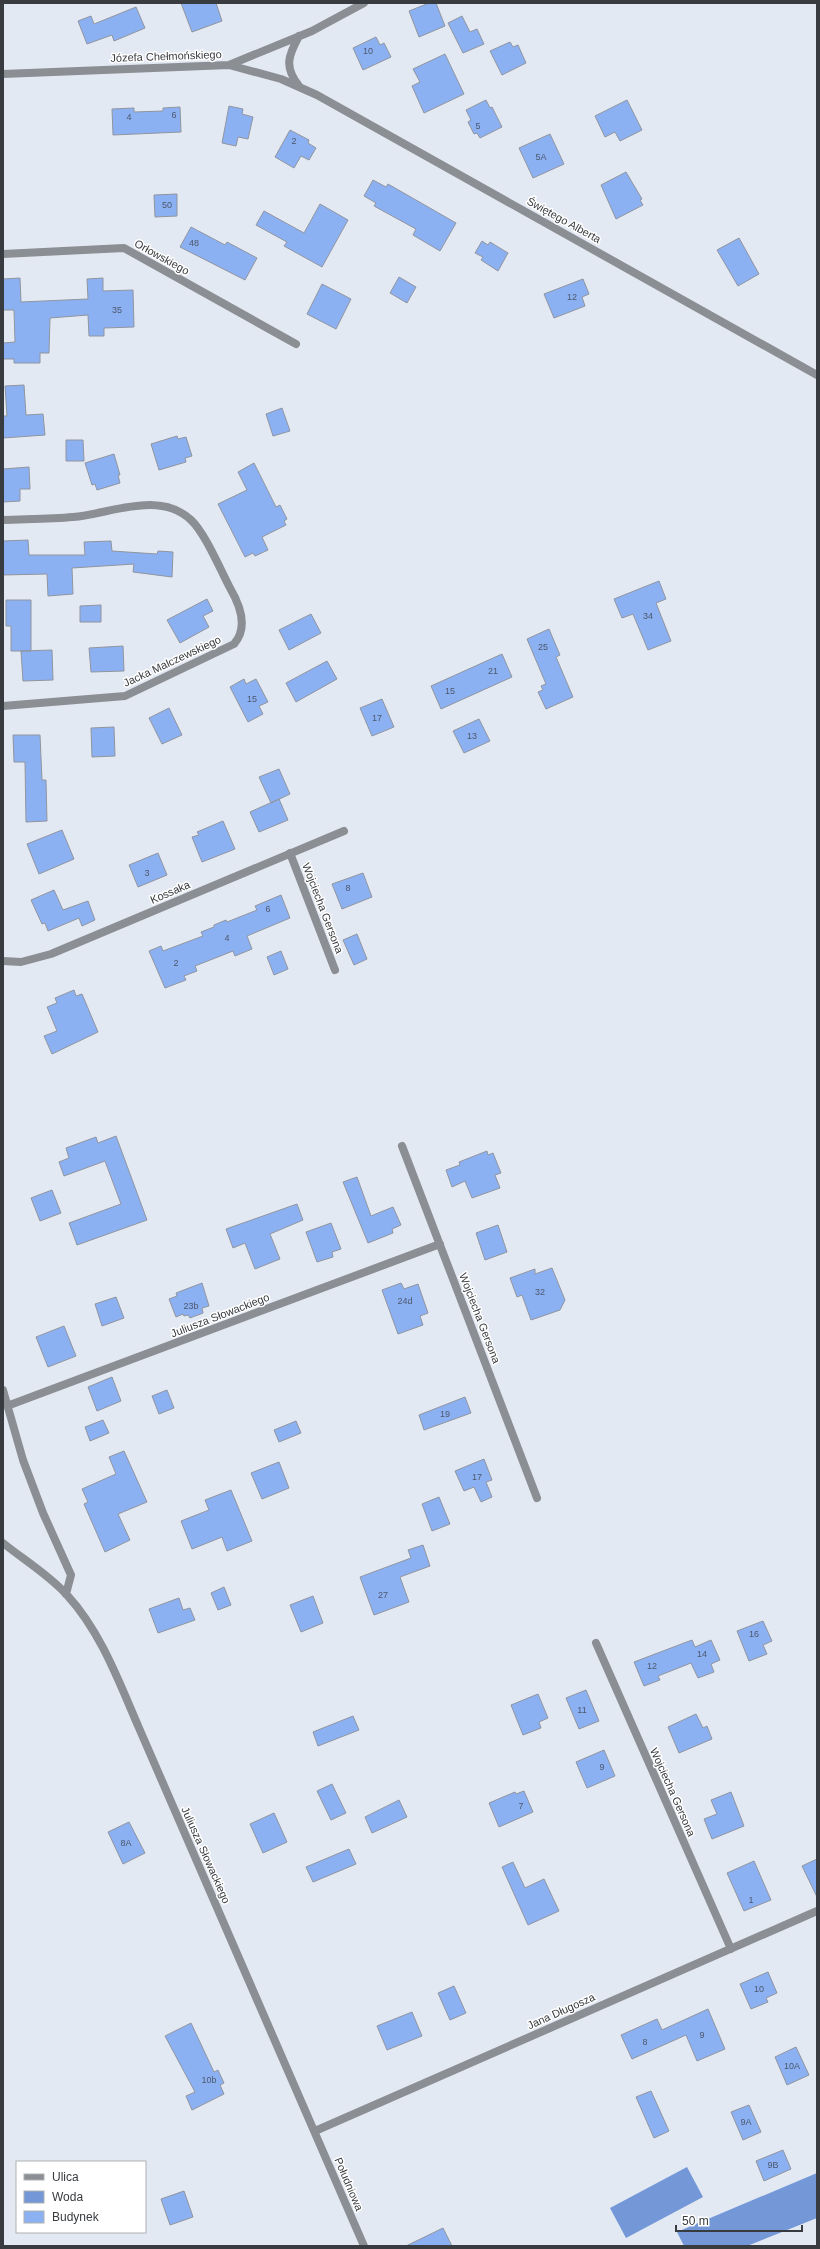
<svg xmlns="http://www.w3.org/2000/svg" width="820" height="2249" font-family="Helvetica,sans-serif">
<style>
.water{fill:#7397d7}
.building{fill:#8cb1f3;stroke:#90959f}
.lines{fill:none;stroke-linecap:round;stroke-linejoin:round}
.street{stroke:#8b8e92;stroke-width:8}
.labels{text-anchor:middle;stroke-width:3;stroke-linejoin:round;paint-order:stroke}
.number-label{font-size:9px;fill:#4d586c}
.street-label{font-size:11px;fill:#383b3f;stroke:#fff}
</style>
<rect width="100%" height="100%" fill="#e3e9f3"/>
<path class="water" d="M687,2167L703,2197L626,2238L610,2208Z
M817,2173V2218L747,2246H684L677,2232Z"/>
<path class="building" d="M181,3H216L222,21L192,32Z
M429,3H436L445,26L419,37L409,11Z
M136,7L145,28L114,41L112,35L87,44L78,21L91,16L94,24Z
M462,16L470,32L477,29L484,44L463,53L448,23Z
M376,37L380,45L384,43L391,57L363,70L353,48Z
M510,42L513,47L518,45L526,63L502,75L490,51Z
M445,54L464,94L424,113L412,86L420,82L413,69Z
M486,100L490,108L492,107L502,127L480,138L477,133L474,134L468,122L471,120L466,110Z
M627,100L642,130L620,141L615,132L605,137L595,116Z
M229,106L243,109L242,114L253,117L248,139L238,137L236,146L222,143Z
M180,107L181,132L113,135L112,109L134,108V112L163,111V108Z
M290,130L309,140L308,143L316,148L309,160L301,156L294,168L275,157Z
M550,134L564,164L533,178L519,148Z
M626,172L642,199L640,200L643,205L616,219L601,185Z
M373,180L386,187L388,184L456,223L440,251L413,235L416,229L374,206L376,203L364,196Z
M177,194V216L155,217L154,195Z
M320,204L348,220L322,267L284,246L287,242L256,225L264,211L304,233Z
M191,227L225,245L227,242L257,258L245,280L180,247Z
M739,238L759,274L738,286L717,250Z
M482,241L488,245L490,242L508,253L498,271L481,260L483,257L475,253Z
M399,277L416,287L407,303L390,293Z
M20,278L21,302L88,299L87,279L103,278V291L133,290L134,327L104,328V336H89L88,315L50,318L49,353H40V363H14V359H3V343L15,342L14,310H3V279Z
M583,279L589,294L582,297L585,306L554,318L544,294Z
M322,284L351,299L336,329L307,314Z
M24,385L26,415L43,414L45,435L3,438V416H7L5,386Z
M282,408L290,431L273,436L266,414Z
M177,436L178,439L186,437L192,456L185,458L186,462L159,470L151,444Z
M66,440H83L84,461H66Z
M114,454L120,475H118L120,483L97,490L95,484L92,485L85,463Z
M254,463L276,507L280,505L287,519L284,521L286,525L262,537L268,550L255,556L253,553L245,557L218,504L247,490L238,472Z
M29,467L30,489H20V501L3,502V469Z
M28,540L29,555H85L84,542L111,541L112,551L157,554L158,551L173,552L172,577L133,572L134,564L72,568L73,594L48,596L47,574L3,575V541Z
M659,581L666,599L656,603L671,641L648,650L633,614L622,618L614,599Z
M207,599L213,611L203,616L209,627L180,643L167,620Z
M6,600H31V651H11V626H6Z
M101,605V622H80V606Z
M311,614L321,633L289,650L279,630Z
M549,629L560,655L556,657L573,697L546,709L538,692L543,690L541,686L546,684L527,639Z
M123,646L124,671L91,672L89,648Z
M52,650L53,680L23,681L21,651Z
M502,654L512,677L441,709L431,686Z
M327,661L337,679L296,702L286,683Z
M244,679L246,684L256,679L268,702L259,706L263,714L248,722L230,687Z
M382,699L394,727L372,736L360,708Z
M169,708L182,735L162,744L149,718Z
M479,719L490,741L464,753L453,731Z
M114,727L115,756L92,757L91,728Z
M13,735H40L42,780H46L47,821L26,822L25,762H14Z
M279,769L290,794L271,803L259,777Z
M279,799L288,820L259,832L250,812Z
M223,821L235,849L202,862L192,837L199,835L197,832Z
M62,830L74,859L39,874L27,844Z
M158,853L167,875L138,887L129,865Z
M363,873L372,897L342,909L332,884Z
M54,890L63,910L88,901L95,920L82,926L79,918L48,931L45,923L42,924L31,900Z
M281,895L290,918L247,936L252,949L235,956L233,951L195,966L197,971L184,976L186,980L165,988L149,951L161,946L163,951L203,936L201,932L214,927V925L226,920L227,922L257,910L255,906Z
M357,934L367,959L354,965L343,940Z
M281,951L288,969L274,975L267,957Z
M74,990L76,996L82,994L98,1032L52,1054L44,1036L57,1031L47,1007L57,1003L55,998Z
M116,1136L147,1220L77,1245L69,1223L121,1204L105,1161L64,1176L59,1162L69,1158L66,1148L96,1137L98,1143Z
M487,1151L488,1155L493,1153L501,1173L495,1175L500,1188L472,1198L465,1181L452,1187L446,1170L460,1165L459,1162Z
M357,1177L371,1216L393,1207L401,1225L392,1229L393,1233L368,1243L343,1182Z
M52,1190L61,1213L40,1221L31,1198Z
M297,1204L303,1220L270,1234L280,1259L255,1269L245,1243L233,1248L226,1229Z
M331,1223L341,1249L332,1252L333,1257L317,1262L306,1232Z
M498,1225L507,1252L485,1260L476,1233Z
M552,1268L565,1300L560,1310L531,1320L522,1295L517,1297L510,1278L535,1269V1274Z
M202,1283L209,1306L202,1308L203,1313L190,1318L188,1315L184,1316L183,1314L176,1317L169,1299L177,1296L176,1293Z
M401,1283L404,1289L418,1284L428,1313L420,1316L423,1325L398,1334L382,1290Z
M116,1297L124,1318L102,1326L95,1304Z
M64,1326L76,1356L48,1367L36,1337Z
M112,1377L121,1401L97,1411L88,1387Z
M167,1390L174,1408L159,1414L152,1396Z
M465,1397L471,1413L424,1430L419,1415Z
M103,1420L109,1433L90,1441L85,1427Z
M296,1421L301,1433L279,1442L274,1430Z
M124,1451L147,1502L118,1514L130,1540L105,1552L84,1504L88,1502L82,1489L116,1474L109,1457Z
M484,1459L492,1480L486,1482L492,1497L481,1502L474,1487L464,1491L455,1471Z
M279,1462L289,1488L262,1499L251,1473Z
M231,1490L252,1541L227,1551L222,1537L192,1549L181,1521L209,1510L205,1500Z
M439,1497L450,1524L432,1531L422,1504Z
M423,1545L430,1566L400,1577L409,1602L374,1615L360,1577L411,1558L408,1550Z
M224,1587L231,1605L218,1610L211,1593Z
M313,1596L323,1623L301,1632L290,1605Z
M179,1598L183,1610L190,1608L195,1620L158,1633L149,1609Z
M763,1621L772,1641L763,1645L767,1654L749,1661L737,1631Z
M692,1640L695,1647L711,1640L720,1660L711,1664L714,1672L698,1678L691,1663L658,1676L660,1680L644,1686L634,1662Z
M586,1690L599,1721L579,1729L566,1698Z
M538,1694L548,1718L539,1722L541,1728L523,1735L511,1705Z
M696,1714L703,1728L707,1726L712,1739L679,1753L668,1727Z
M353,1716L359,1730L318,1746L313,1732Z
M604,1750L615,1776L587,1788L576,1762Z
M332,1784L346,1813L331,1820L317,1791Z
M524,1791L533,1812L499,1827L489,1803L515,1792L516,1794Z
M731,1792L744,1826L712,1839L704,1819L717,1814L711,1800Z
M399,1800L407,1817L372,1833L365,1817Z
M274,1813L287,1842L263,1853L250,1824Z
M129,1822L145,1853L123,1864L108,1832Z
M349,1849L356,1864L313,1882L306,1867Z
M817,1859V1897L802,1866Z
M754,1861L771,1900L744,1911L727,1873Z
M513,1862L525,1888L544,1879L559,1911L528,1925L502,1867Z
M768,1972L777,1993L766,1998L768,2002L751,2009L740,1984Z
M454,1986L466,2013L450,2020L438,1993Z
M708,2009L725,2049L697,2061L686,2035L632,2059L621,2035L657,2019L662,2030Z
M412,2012L422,2036L387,2050L377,2026Z
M191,2023L214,2072L218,2070L224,2083L220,2085L224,2094L192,2110L186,2096L195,2092L165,2036Z
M796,2047L809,2075L787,2085L775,2057Z
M651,2091L669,2131L654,2138L636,2097Z
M749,2105L761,2132L743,2140L731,2112Z
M783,2150L791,2169L764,2181L756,2161Z
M184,2191L193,2217L170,2225L161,2199Z
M443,2228L452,2246H406Z"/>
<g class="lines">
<path class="street" d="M299,36C288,56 284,67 299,86
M229,65L281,79L317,95L817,375
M3,74L229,65L312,31L364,3
M3,254L124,248L296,344
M3,520C26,519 50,519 73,517C110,514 159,490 191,520C205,533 220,569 230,588C240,605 249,627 234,644L125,696L3,706
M290,853L335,970
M3,961L21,962L51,954L344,831
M402,1146L537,1498
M3,1390L23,1460L43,1513L71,1575L66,1594
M7,1406L440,1244
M3,1543C24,1560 49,1575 67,1595C101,1632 119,1682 139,1728L364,2246
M596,1643L731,1949
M315,2131L817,1911"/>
</g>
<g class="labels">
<g class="number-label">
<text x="368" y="54">10</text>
<text x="174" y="118">6</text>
<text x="129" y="120">4</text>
<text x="478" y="129">5</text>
<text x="294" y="144">2</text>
<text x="541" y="160">5A</text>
<text x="167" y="208">50</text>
<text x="194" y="246">48</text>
<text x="572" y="300">12</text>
<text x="117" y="313">35</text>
<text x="648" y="619">34</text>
<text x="543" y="650">25</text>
<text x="493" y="674">21</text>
<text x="450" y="694">15</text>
<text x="252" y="702">15</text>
<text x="377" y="721">17</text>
<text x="472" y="739">13</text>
<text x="147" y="876">3</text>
<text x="348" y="891">8</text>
<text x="268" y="912">6</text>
<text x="227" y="941">4</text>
<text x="176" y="966">2</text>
<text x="540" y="1295">32</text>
<text x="405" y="1304">24d</text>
<text x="191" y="1309">23b</text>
<text x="445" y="1417">19</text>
<text x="477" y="1480">17</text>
<text x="383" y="1598">27</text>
<text x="754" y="1637">16</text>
<text x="702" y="1657">14</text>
<text x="652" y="1669">12</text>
<text x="582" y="1713">11</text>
<text x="602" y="1770">9</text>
<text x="521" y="1809">7</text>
<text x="126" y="1846">8A</text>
<text x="751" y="1903">1</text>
<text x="759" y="1992">10</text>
<text x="702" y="2038">9</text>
<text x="645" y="2045">8</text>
<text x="792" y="2069">10A</text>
<text x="209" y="2083">10b</text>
<text x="746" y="2125">9A</text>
<text x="773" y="2168">9B</text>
</g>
<g class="street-label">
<text transform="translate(166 56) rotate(-2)" y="4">Józefa Chełmońskiego</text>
<text transform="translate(564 220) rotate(29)" y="4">Świętego Alberta</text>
<text transform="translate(162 257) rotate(29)" y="4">Orłowskiego</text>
<text transform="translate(172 661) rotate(-25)" y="4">Jacka Malczewskiego</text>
<text transform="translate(170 892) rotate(-23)" y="4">Kossaka</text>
<text transform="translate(323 908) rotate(69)" y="4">Wojciecha Gersona</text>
<text transform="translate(220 1315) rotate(-21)" y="4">Juliusza Słowackiego</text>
<text transform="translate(480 1318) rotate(69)" y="4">Wojciecha Gersona</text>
<text transform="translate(673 1792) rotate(66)" y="4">Wojciecha Gersona</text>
<text transform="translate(206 1855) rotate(66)" y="4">Juliusza Słowackiego</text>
<text transform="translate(561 2011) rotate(-24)" y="4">Jana Długosza</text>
<text transform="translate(349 2184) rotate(67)" y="4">Południowa</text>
</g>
</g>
<rect width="820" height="2249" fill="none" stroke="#383b3f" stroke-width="8"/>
<rect x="16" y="2161" width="130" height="72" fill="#ffffff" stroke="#afb1b2"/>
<rect x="24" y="2174" width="20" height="6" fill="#8b8e92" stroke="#afb1b2"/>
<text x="52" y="2181" font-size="12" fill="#383b3f">Ulica</text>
<rect x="24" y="2191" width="20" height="12" fill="#7397d7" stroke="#afb1b2"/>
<text x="52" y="2201" font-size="12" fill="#383b3f">Woda</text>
<rect x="24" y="2211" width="20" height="12" fill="#8cb1f3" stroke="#afb1b2"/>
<text x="52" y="2221" font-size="12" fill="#383b3f">Budynek</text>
<path d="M676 2225v6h126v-6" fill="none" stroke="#383b3f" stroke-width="2"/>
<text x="682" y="2225" font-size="12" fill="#383b3f" stroke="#ffffff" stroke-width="3" paint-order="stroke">50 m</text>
</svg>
